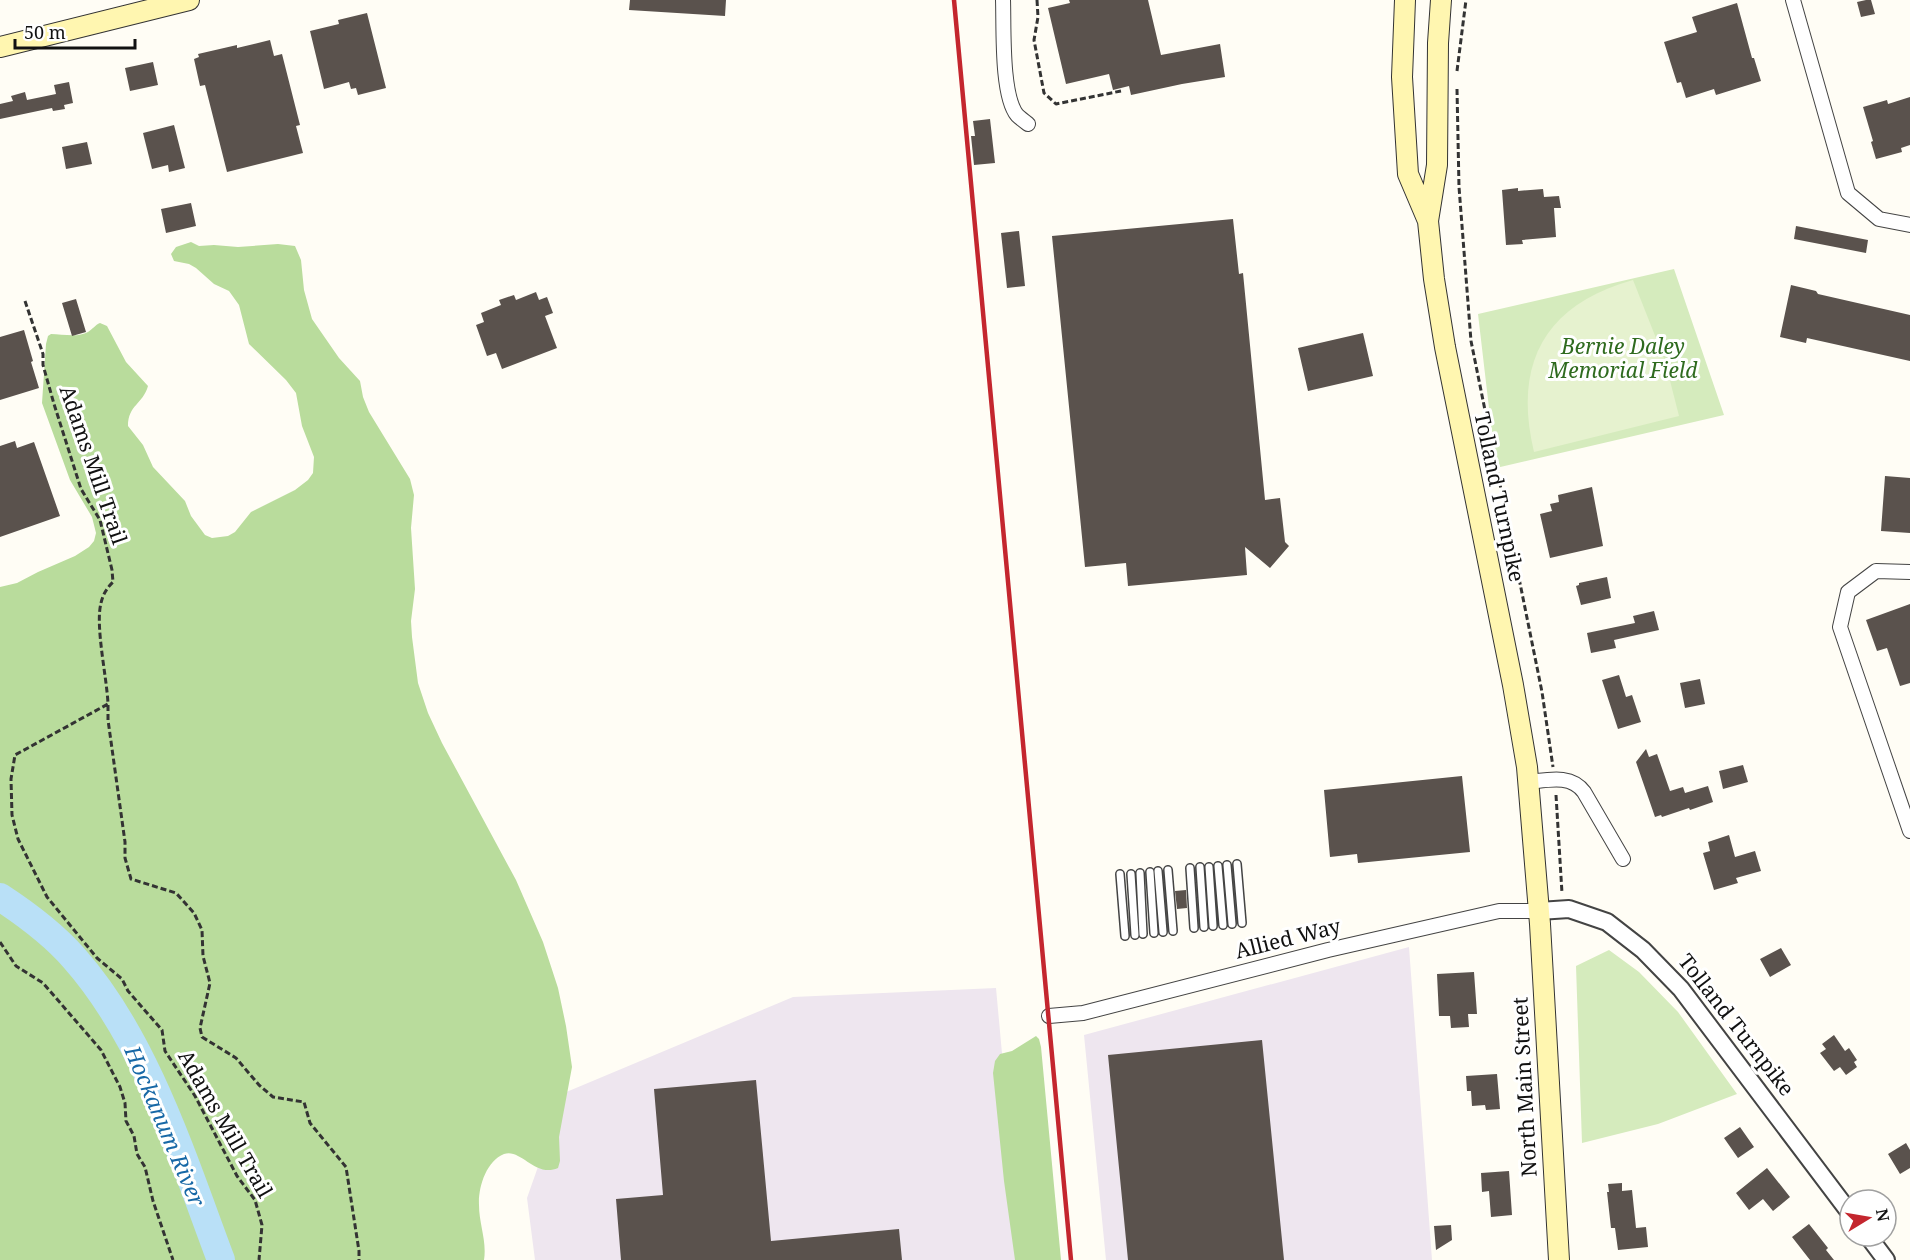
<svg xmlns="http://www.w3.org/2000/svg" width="1910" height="1260" font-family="'Noto Serif',serif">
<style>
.industrial{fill:#eee6ef}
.green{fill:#d5ebbd}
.forest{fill:#b9dc9c}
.pitch{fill:#e6f2cf}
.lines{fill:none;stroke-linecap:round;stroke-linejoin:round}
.river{stroke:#b9e0f7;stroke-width:28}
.building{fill:#5a524d}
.service-casing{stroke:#444;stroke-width:10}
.minor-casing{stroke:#444;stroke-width:16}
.tertiary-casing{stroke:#444;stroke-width:20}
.secondary-casing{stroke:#333;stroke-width:22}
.path{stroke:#333;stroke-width:3;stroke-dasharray:6 3;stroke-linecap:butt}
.service{stroke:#fff;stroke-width:7}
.minor{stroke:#fff;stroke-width:14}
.tertiary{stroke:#fff;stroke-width:16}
.secondary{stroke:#fff6b0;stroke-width:20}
.rail{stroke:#c4262e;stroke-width:4.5}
.labels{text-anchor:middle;stroke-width:6;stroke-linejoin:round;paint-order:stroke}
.park-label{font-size:21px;font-style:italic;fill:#2f6b1f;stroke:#fff}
.street-label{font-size:21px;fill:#111;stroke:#fff}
.water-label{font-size:22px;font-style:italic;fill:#1768a6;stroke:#fff}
</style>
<rect width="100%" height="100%" fill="#fffdf5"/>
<path class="industrial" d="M1409,947L1432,1260H1106L1084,1035Z
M996,988L1021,1260H535L527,1198L564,1093L793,997Z"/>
<path class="green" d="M1674,269L1724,415L1496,468L1478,314Z
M1609,950L1639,972L1678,1012L1737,1094L1658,1124L1582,1143L1576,966Z"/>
<path class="forest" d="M191,242L199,246L214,245L238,247L278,244L295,246L301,260L304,290L312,319L339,358L360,381L363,397L369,412L410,479L414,495L411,528L415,589L411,621L412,637L418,683L428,713L442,743L516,880L543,942L558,988L566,1026L572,1067L559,1137L560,1161L558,1168C535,1178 521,1148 504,1154C486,1161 478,1188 479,1205C479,1224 487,1241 484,1260H0V587L17,583L38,572L75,556L89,547L94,541L96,533L92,517L70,480L42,403L46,344L48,336L51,334C62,334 78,338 88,332C93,329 95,325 100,323L107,326L126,362L148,386C143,404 128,405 128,426L143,445L153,467L185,501L191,516L205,535L212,538L228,536L235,532L251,512L295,490L308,480L313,473L314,457L302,426L296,393L286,380L249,344L239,305L229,291L214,284L196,268L189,264L174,261L171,254L176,247Z
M1036,1036L1039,1039L1041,1047L1061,1260H1015L1004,1181L993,1073L995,1061L1000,1054L1012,1051Z"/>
<path class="pitch" d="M1633,280L1665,361L1679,416L1534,452C1513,364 1544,305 1633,280Z"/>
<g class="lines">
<path class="river" d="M0,897C26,914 53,934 74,958C146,1039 183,1159 221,1260"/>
</g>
<path class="building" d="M630,0H726L725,16L629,10Z
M1069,0H1148L1161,55L1220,44L1225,77L1182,84L1131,95L1129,86L1113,90L1109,74L1066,84L1048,8L1070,3Z
M1866,0H1871L1875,14L1861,17L1857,2Z
M1737,3L1752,58H1754L1761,81L1716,95L1714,89L1686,98L1681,82L1677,83L1664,42L1697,32L1692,17Z
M367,13L386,88L358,95L356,88L351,89L349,82L324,89L310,31L339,24L338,20Z
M270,40L274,56L282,54L300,125L296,126L303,153L227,172L205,85L200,86L194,59L199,57L198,54L237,45V48Z
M153,62L158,85L130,91L125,68Z
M69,82L73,103L64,105L65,109L53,111L52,108L0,119V104L13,101L11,96L25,92L27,100L56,94L54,85Z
M1910,97V145L1901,148L1902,152L1876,159L1871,142L1873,141L1863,107L1887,100L1888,104Z
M990,119L995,163L974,165L971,136H975L973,121Z
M174,125L185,168L169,172L168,165L152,169L143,133Z
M87,142L92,164L66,169L62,147Z
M1518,188V191L1543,189L1544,197L1559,196L1561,208H1554L1556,237L1522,240L1523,244L1506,245L1502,190Z
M191,203L196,226L166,233L161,209Z
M1233,219L1239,274L1243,273L1265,500L1280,498L1285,542L1289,546L1270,568L1245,547L1247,575L1128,586L1126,563L1085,567L1052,236Z
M1796,226L1868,240L1866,253L1794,239Z
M1019,231L1025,286L1007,288L1001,233Z
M1791,285L1816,291L1818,294L1910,315V361L1807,338L1806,343L1780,337Z
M536,292L539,300L547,297L553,313L545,316L557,348L502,369L496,353L487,356L476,325L484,322L481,313L501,305L499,300L514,295L516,300Z
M76,299L86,332L72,336L62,303Z
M24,330L33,361L31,362L39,388L0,400V337Z
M1363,333L1373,376L1308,391L1298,348Z
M15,441L17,448L34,442L60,516L0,537V446Z
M1885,476L1910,478V533L1881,531Z
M1592,487L1603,546L1550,558L1540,514L1552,511L1550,504L1559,502L1558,495Z
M1607,577L1611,598L1581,605L1576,586L1579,585V583Z
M1910,604V683L1900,686L1887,648L1877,651L1866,620Z
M1654,611L1659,630L1614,640L1616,648L1591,653L1587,633L1635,623L1633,616Z
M1619,675L1626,697L1632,695L1641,722L1618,729L1602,680Z
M1700,679L1705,704L1685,708L1680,683Z
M1646,749L1649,757L1657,754L1670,791L1683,787L1685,793L1708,786L1713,802L1690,810L1689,808L1662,817L1661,815L1655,817L1636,762Z
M1743,765L1748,782L1723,789L1719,771Z
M1462,776L1470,852L1358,863L1357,854L1330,857L1324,790Z
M1729,835L1735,857L1755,851L1761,871L1736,878L1738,883L1714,890L1703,853L1710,851L1708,842Z
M1186,890L1187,908L1177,909L1175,891Z
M1781,948L1791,965L1770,977L1760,959Z
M1474,972L1477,1014H1468L1469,1027L1451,1028L1450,1016H1439L1437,974Z
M1834,1035L1845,1051L1849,1048L1857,1060L1854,1062L1857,1067L1846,1075L1840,1067L1834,1071L1820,1053L1826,1049L1822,1044Z
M1262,1040L1284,1260H1128L1108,1055Z
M1497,1074L1500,1109L1486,1110L1485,1105L1472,1106L1471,1091H1467L1466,1076Z
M756,1080L771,1241L899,1229L902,1260H621L616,1199L663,1195L654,1089Z
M1740,1127L1754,1147L1738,1158L1724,1138Z
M1906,1143L1910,1150V1168L1900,1174L1888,1154Z
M1767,1168L1790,1197L1773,1211L1763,1199L1749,1210L1736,1193Z
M1509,1171L1512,1215L1491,1217L1489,1191L1482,1192L1481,1173Z
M1622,1183V1191L1632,1190L1636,1228L1646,1227L1648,1247L1618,1250L1615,1228H1611L1607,1192H1609L1608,1184Z
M1809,1224L1828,1248L1826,1250L1834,1260H1810L1792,1237Z
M1451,1225L1452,1240L1436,1250L1434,1226Z"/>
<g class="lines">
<g class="service-casing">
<path id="service" d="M1237,864L1242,923
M1227,865L1232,924
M1218,866L1223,925
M1200,867L1204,927
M1209,867L1213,926
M1190,868L1194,928
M1168,870L1173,931
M1158,871L1163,932
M1150,872L1154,933
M1140,873L1143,934
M1120,874L1125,936
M1131,874L1135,935"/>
</g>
<g class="minor-casing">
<path id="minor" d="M1003,0C1004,27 1001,95 1017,115C1020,118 1024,121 1028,124
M1793,0L1848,193L1879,219L1910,225
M1910,572L1876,571L1848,592L1840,627L1910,831
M1529,782C1548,780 1571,774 1584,792L1623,859
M1049,1016L1083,1013L1328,950L1499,911H1539"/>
</g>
<g class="tertiary-casing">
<path id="tertiary" d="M1539,911L1569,909L1607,922L1643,950L1681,989L1850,1213
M1868,1236L1886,1260"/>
</g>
<g class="secondary-casing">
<path id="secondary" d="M1405,0L1402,77L1408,174L1428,221
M1441,0L1438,43L1437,165L1428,221L1434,279L1445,347L1513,685L1527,767L1540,924L1559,1260
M0,47L189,0"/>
</g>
<path class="path" d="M1037,0L1038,17L1034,40L1044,93L1056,104L1121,91
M1457,71L1466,0
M1457,89L1459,187L1471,341L1542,692L1553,767
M25,301L43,354V365L54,404L81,489L100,520L112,570L113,582C107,588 103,594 101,603C95,626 107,678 108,704L15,755L11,779L12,815L18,839L47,897L97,958L122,979L128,991L162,1030L165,1051L195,1096L237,1176L255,1200L262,1225L259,1260
M108,705V720L125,842V858L131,879L176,893L194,913L202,930L203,956L210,983L200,1028L202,1037L236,1058L259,1085L273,1097L304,1102L310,1123L346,1167L359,1251V1260
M1556,795L1562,893
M0,942L16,966L43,983L101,1050L120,1087L125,1103L126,1121L134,1136L137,1154L145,1167L153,1201L173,1260"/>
<use href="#service" class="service"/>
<use href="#minor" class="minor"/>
<use href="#tertiary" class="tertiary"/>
<use href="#secondary" class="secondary"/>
<path class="rail" d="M954,0L1071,1260"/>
</g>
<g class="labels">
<g class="park-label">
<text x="1623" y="354">Bernie Daley<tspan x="1623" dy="24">Memorial Field</tspan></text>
</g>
<g class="street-label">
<text transform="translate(93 465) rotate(71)" y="7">Adams Mill Trail</text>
<text transform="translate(1499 497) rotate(78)" y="7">Tolland Turnpike</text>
<text transform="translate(1288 939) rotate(-14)" y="7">Allied Way</text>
<text transform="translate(1736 1025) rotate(52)" y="7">Tolland Turnpike</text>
<text transform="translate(1525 1087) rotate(-93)" y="7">North Main Street</text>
<text transform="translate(225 1124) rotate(60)" y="7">Adams Mill Trail</text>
</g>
<g class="water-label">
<text transform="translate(165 1126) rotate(67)" y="8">Hockanum River</text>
</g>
</g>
<g transform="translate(1868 1218) rotate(79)"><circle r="28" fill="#ffffff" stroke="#a0a0a0" stroke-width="1.5"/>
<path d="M0-4.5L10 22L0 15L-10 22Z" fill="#c4262e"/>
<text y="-9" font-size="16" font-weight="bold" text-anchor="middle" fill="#111111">N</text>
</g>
<path d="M15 39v9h120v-9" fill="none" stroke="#111111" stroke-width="3"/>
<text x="24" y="39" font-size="18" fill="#111111" stroke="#ffffff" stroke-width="4.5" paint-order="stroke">50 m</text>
</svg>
